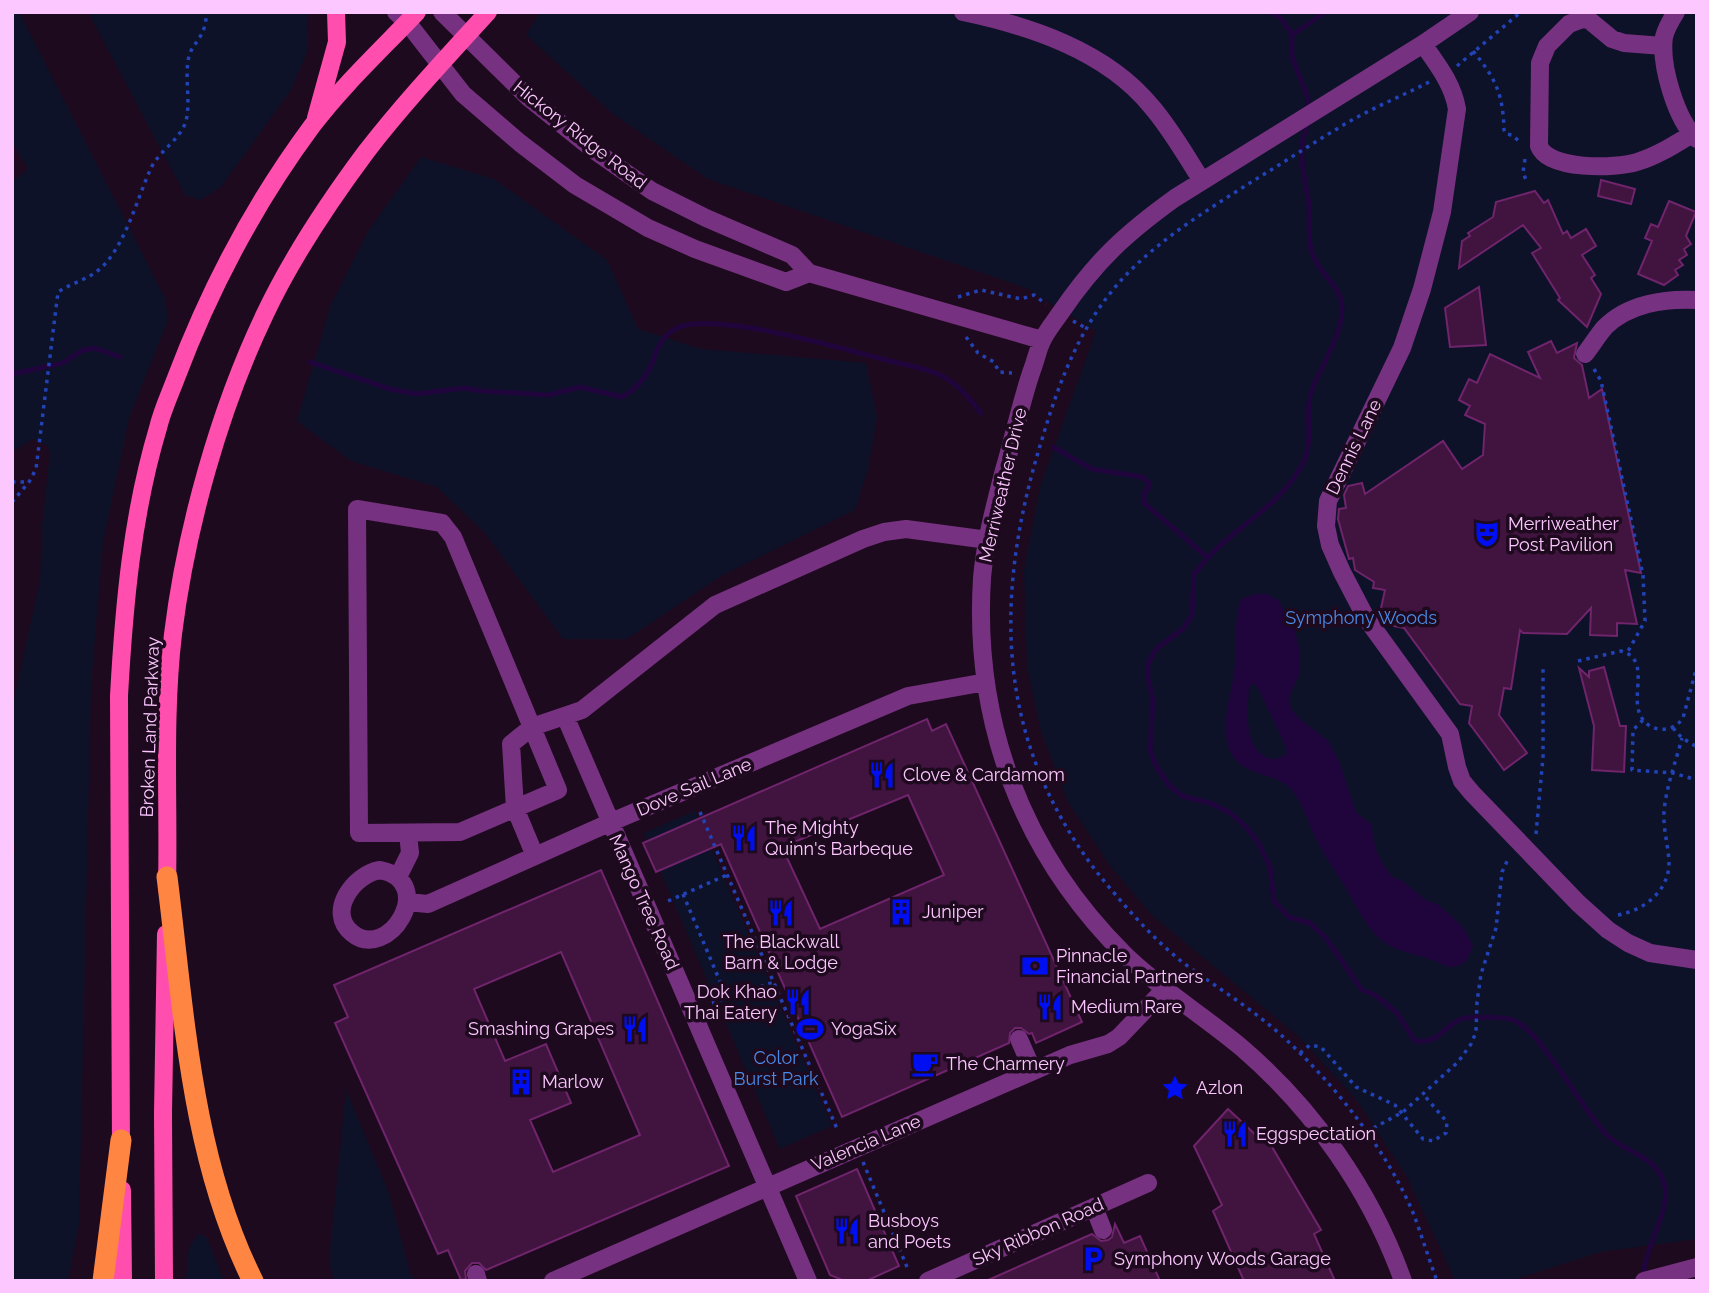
<svg xmlns="http://www.w3.org/2000/svg" width="1709" height="1293" font-family="Raleway,sans-serif">
<style>
.green{fill:#0d1228}
.water{fill:#1f053c;fill-rule:evenodd}
.lines{fill:none;stroke-linecap:round;stroke-linejoin:round}
.stream{stroke:#1f053c;stroke-width:5}
.building{fill:#40143f;stroke:#6f246c;stroke-width:2;fill-rule:evenodd}
.path{stroke:#2243b7;stroke-width:3.5;stroke-dasharray:3.5 5;stroke-linecap:butt}
.minor{stroke:#773181;stroke-width:18}
.major{stroke:#ff4ead;stroke-width:18}
.highway{stroke:#ff8642;stroke-width:21}
.labels{text-anchor:middle;stroke-width:7;stroke-linejoin:round;paint-order:stroke}
.street-label{font-size:18px;fill:#fcc7ff;stroke:#1e0a1e}
.poi-label{font-size:18px;fill:#fcc7ff;stroke:#1e0a1e;text-anchor:start}
.park-label{font-size:18px;fill:#4a8be8;stroke:#1e0a1e}
</style>
<rect width="100%" height="100%" fill="#1e0a1e"/>
<path class="green" d="M12,12H19L165,298L168,320L129,418L103,542L91,685L79,1224L68,1281H12V865L15,850L12,825V709L40,580L42,526L50,452L46,445L33,439L12,452V182L28,169L12,142Z
M88,12H307L308,50L291,90L221,187L200,200L185,195Z
M540,12H1697V1239L1600,1252L1510,1281L1455,1280L1407,1177L1356,1099L1298,1036L1153,916L1111,867L1068,802L1041,731L1027,667L1024,570L1040,487L1096,331L1026,288L708,179L613,114L526,35Z
M421,157L494,179L607,260L638,329L702,349L866,363L877,417L868,469L855,510L721,576L627,639H563L485,533L437,487L351,461L297,421L331,304L369,230Z
M695,811L832,1126L780,1149L644,833Z
M346,1090L389,1193L410,1273L415,1281H334L329,1261Z
M199,1233L207,1238L224,1281H186L189,1247Z"/>
<path class="water" d="M1255,594H1267L1278,600L1294,627L1300,652V673L1289,697L1291,709L1299,718L1328,741L1339,761L1356,812L1371,824L1376,850L1383,864L1392,877L1401,880L1426,900L1439,905L1463,927L1473,945C1468,963 1458,973 1439,963C1423,955 1400,953 1385,943C1366,929 1357,906 1345,887C1335,870 1323,854 1315,837C1308,823 1302,801 1291,789C1273,771 1241,777 1230,751C1218,724 1234,690 1235,662C1236,640 1234,619 1241,599ZM1252,684L1257,686L1285,745L1287,753C1281,758 1274,761 1266,757C1243,744 1248,710 1249,688Z"/>
<g class="lines">
<path class="stream" d="M1270,12L1281,18L1292,35V57L1308,98L1307,112
M1292,35L1325,12
M1307,122C1307,131 1302,138 1302,147C1300,168 1307,186 1309,205C1310,220 1307,238 1312,253C1318,273 1342,286 1342,308C1343,331 1322,366 1313,387C1302,414 1316,439 1302,465C1285,498 1250,519 1223,543C1212,552 1203,563 1194,574L1192,615L1184,628L1156,649L1148,664V678L1153,700L1150,750L1156,766L1168,784L1182,796L1210,803L1229,812L1247,828L1258,842L1270,867L1274,901L1289,917L1310,923L1326,938L1362,990L1375,995L1397,1013L1415,1041C1440,1044 1441,1028 1461,1019C1468,1016 1505,1017 1513,1020C1541,1030 1583,1112 1607,1135C1626,1153 1660,1157 1665,1187C1670,1211 1644,1248 1643,1279
M310,362L390,389L416,394L464,388L481,391L549,395L580,387L622,397C633,391 642,382 648,371C658,354 656,339 677,328C713,311 841,348 882,359C900,364 921,367 938,374C958,383 968,397 981,413
M12,374L63,363L81,351L94,348L120,357
M1053,447L1092,469L1142,477L1149,483L1148,489L1144,493V503L1207,557"/>
</g>
<path class="building" d="M1601,180L1635,189L1631,204L1598,196Z
M1535,191L1544,203L1548,200L1563,234L1567,231L1571,238L1586,229L1596,246L1582,255L1595,275L1591,278L1601,294L1587,327L1558,300L1560,298L1532,253L1541,248L1523,225L1459,268L1462,241L1470,236L1468,233L1493,217L1496,202Z
M1669,201L1696,212L1686,236L1691,244L1684,249L1687,255L1679,260L1683,265L1675,270L1678,275L1664,285L1638,274L1652,241L1645,238L1651,224L1658,227Z
M1479,287L1486,345L1450,347L1445,308Z
M1551,341L1557,353L1577,343L1574,358L1582,365L1589,398L1602,389L1641,573L1625,570L1637,624L1617,623V636L1590,635L1591,608L1567,634L1523,633L1520,630L1511,689L1504,688L1499,715L1527,753L1504,770L1469,723L1472,706L1460,704L1404,628L1384,624L1379,617L1385,590L1373,588L1374,582L1355,570L1353,558L1349,559L1338,519L1339,509L1346,508L1344,495L1348,486L1362,483L1365,494L1443,441L1462,469L1483,455L1485,424L1465,415L1470,406L1459,400L1469,379L1477,383L1490,354L1540,378L1528,352Z
M1604,667L1620,726H1626L1624,772L1592,770L1594,726L1579,668L1589,677V671Z
M927,719L932,731L946,724L1082,1022L1036,1043L1032,1033L1029,1034L1021,1028H1015L1010,1033L1009,1043L842,1117L721,844L656,872L643,843ZM908,795L944,875L820,929L782,847Z
M601,870L729,1166L486,1270L479,1263H472L465,1271L466,1279L461,1280L448,1250L438,1254L335,1023L348,1017L334,985ZM561,952L640,1135L553,1172L530,1120L571,1103L546,1044L505,1061L474,989Z
M1228,1109L1259,1138L1265,1135L1321,1230L1314,1234L1335,1281H1244L1213,1211L1222,1205L1194,1146Z
M857,1169L899,1266L866,1281H845L830,1275L796,1196Z
M1115,1224L1124,1243L1140,1236L1160,1281H986L1092,1234L1101,1241L1108,1240L1112,1237Z"/>
<g class="lines">
<path class="path" d="M1473,51C1496,79 1503,94 1504,130L1506,134L1512,135L1520,142
M1457,66L1521,12
M1429,82C1404,95 1377,106 1352,120C1319,139 1286,161 1253,181C1212,207 1169,233 1134,267C1085,314 1062,373 1043,436C994,592 993,735 1096,871C1120,901 1151,937 1181,961C1214,986 1250,1007 1281,1035C1333,1082 1387,1150 1414,1215C1422,1237 1429,1259 1437,1281
M1525,159L1523,172L1527,183
M958,297L981,290L1021,299L1034,295L1046,304
M1073,321L1086,328
M966,337L978,353L994,362L999,372L1012,373
M1594,369L1601,381L1643,575L1645,621L1627,653
M12,482H28
M12,502L29,482L36,469L58,292C73,282 91,279 104,265C127,240 137,199 151,168C160,150 180,140 186,121C191,100 184,77 189,56C192,46 198,42 202,33C205,28 206,19 207,12
M12,514V538
M1578,661L1621,651C1648,658 1634,689 1638,708C1642,731 1670,737 1683,718L1697,666
M1643,720L1633,730L1632,770L1673,773L1697,780
M1673,728L1682,738L1697,747
M700,812L838,1131
M1536,834L1543,757V669
M683,894L727,998
M668,901L727,875
M1618,915C1645,910 1670,890 1669,861C1668,845 1663,828 1664,812C1666,787 1676,761 1682,738
M712,1003L774,982
M1300,1053L1310,1045L1321,1047L1356,1087L1395,1105L1423,1139L1433,1141L1446,1133L1447,1122L1423,1094
M1366,1132L1403,1112L1458,1062L1471,1044L1476,1032L1477,1002L1481,974L1496,928L1502,872L1509,857
M863,1162L907,1267"/>
<path class="minor" d="M396,12L407,22L463,94L520,143L575,185L648,228L695,249L786,282L809,273
M442,12L529,98L595,151L652,191L706,218L792,255L809,273L1042,340
M963,12C1030,26 1106,51 1151,106C1171,129 1186,156 1202,181
M1676,12C1671,20 1666,28 1664,37C1660,65 1676,120 1697,139
M1423,44C1437,64 1453,84 1457,109L1442,212L1422,289L1402,348L1328,501L1326,526L1330,545L1342,572L1366,618L1450,734L1457,767L1462,781L1472,793L1578,903L1608,930L1628,943L1650,953L1697,960
M1663,46L1624,43L1612,39L1589,20L1582,19L1569,24L1547,46L1540,63L1539,146C1548,170 1615,169 1637,162C1657,156 1674,145 1692,134
M1585,354C1592,345 1598,335 1605,327C1628,304 1665,298 1697,300
M357,509L442,523L453,537L558,790L460,832L359,833Z
M565,716L808,1281
M535,856L515,808L511,744L532,727L582,710L715,605L863,539L884,532L906,529L988,540
M380,870C439,882 388,963 352,933C326,912 354,874 380,870Z
M398,877L410,853L408,833
M407,902L428,904L609,823L908,696L986,682
M1019,1039L1033,1071
M1094,1207L1103,1230
M476,1274L478,1281
M553,1281L1070,1055L1108,1044L1119,1037L1165,989
M928,1281L1148,1183
M1403,1281C1371,1191 1314,1110 1242,1048C1204,1016 1161,990 1125,955C1022,853 973,722 982,578C985,542 995,505 1004,470C1014,436 1021,402 1032,370C1036,360 1038,348 1043,339C1048,329 1055,321 1061,312C1096,261 1125,234 1175,198L1423,44L1470,12
M1644,1281L1697,1267"/>
<path class="major" d="M316,118L337,42L336,12
M167,889C169,804 163,718 173,634C186,529 219,410 265,314C292,257 328,203 366,152C403,104 447,57 488,12
M121,1151L119,696C124,605 132,515 158,428C162,411 170,394 176,378C210,288 255,203 312,126C343,85 382,49 417,12
M122,1190L123,1281
M164,1281L163,1113L166,934"/>
<path class="highway" d="M167,877C184,1012 191,1157 253,1281
M103,1281L121,1140"/>
</g>
<defs>
<g id="theatre-bare" transform="scale(2.1)"><path d="M-5-5.5Q0-4 5-5.5V0Q5 5 0 6Q-5 5-5 0ZM-3.3-2.5H-1v1.5H-3.3ZM1-2.5H3.3v1.5H1ZM-2.8 1Q0 5.5 2.8 1Z" fill="#000ff2" stroke="#1e0a1e" stroke-width="2.5" paint-order="stroke"/></g>
<g id="restaurant-bare" transform="scale(2.1)"><path d="M-5-6h1v4h1v-4h1v4h1v-4h1v5L-1.5 .5V6h-2V.5L-5-1ZM5-6V6H3V1.5H1.5Q1.5-4 5-6Z" fill="#000ff2" stroke="#1e0a1e" stroke-width="2.5" paint-order="stroke"/></g>
<g id="building-bare" transform="scale(2.1)"><path d="M-4-6H4V6H1V3H-1V6H-4ZM-2.5-4.3h1.7v1.8h-1.7ZM.8-4.3h1.7v1.8H.8ZM-2.5-1h1.7V.8h-1.7ZM.8-1h1.7V.8H.8Z" fill="#000ff2" stroke="#1e0a1e" stroke-width="2.5" paint-order="stroke"/></g>
<g id="bank-bare" transform="scale(2.1)"><path d="M-6-4H6V4H-6ZM0-2.3a2.3 2.3 0 1 0 0 4.6a2.3 2.3 0 1 0 0-4.6Z" fill="#000ff2" stroke="#1e0a1e" stroke-width="2.5" paint-order="stroke"/></g>
<g id="stadium-bare" transform="scale(2.1)"><path d="M0-5a6.5 5 0 1 0 0 10a6.5 5 0 1 0 0-10ZM-3.5-1.8h7v3.6h-7Z" fill="#000ff2" stroke="#1e0a1e" stroke-width="2.5" paint-order="stroke"/></g>
<g id="cafe-bare" transform="scale(2.1)"><path d="M-5.5-4.5H6V0H3Q3 3.5 0 3.5H-2.5Q-5.5 3.5-5.5 0ZM3-3.2v2h1.7v-2ZM-6 4.5H4V6H-6Z" fill="#000ff2" stroke="#1e0a1e" stroke-width="2.5" paint-order="stroke"/></g>
<g id="sight-bare" transform="scale(2.1)"><path d="M0-6L1.8-2.2L6-1.7L2.9 1.2L3.7 5.4L0 3.3L-3.7 5.4L-2.9 1.2L-6-1.7L-1.8-2.2Z" fill="#000ff2" stroke="#1e0a1e" stroke-width="2.5" paint-order="stroke"/></g>
<g id="parking-bare" transform="scale(2.1)"><path d="M-3.5-5.5H1a3.5 3.5 0 0 1 0 7H-1V5.5H-3.5ZM-1-3.4V-.6H.8a1.4 1.4 0 0 0 0-2.8Z" fill="#000ff2" stroke="#1e0a1e" stroke-width="2.5" paint-order="stroke"/></g>
</defs>
<g fill-rule="evenodd">
<use href="#theatre-bare" x="1487" y="534"/>
<use href="#restaurant-bare" x="882" y="775"/>
<use href="#restaurant-bare" x="744" y="838"/>
<use href="#building-bare" x="901" y="912"/>
<use href="#restaurant-bare" x="781" y="913"/>
<use href="#bank-bare" x="1035" y="966"/>
<use href="#restaurant-bare" x="798" y="1002"/>
<use href="#restaurant-bare" x="1050" y="1007"/>
<use href="#restaurant-bare" x="635" y="1029"/>
<use href="#stadium-bare" x="810" y="1029"/>
<use href="#cafe-bare" x="925" y="1064"/>
<use href="#building-bare" x="521" y="1082"/>
<use href="#sight-bare" x="1175" y="1088"/>
<use href="#restaurant-bare" x="1235" y="1134"/>
<use href="#restaurant-bare" x="847" y="1231"/>
<use href="#parking-bare" x="1093" y="1259"/>
</g>
<g class="labels">
<g class="street-label">
<text transform="translate(580 135) rotate(38)" y="6">Hickory Ridge Road</text>
<text transform="translate(1354 447) rotate(-64)" y="6">Dennis Lane</text>
<text transform="translate(1003 485) rotate(-77)" y="6">Merriweather Drive</text>
<text transform="translate(150 727) rotate(-88)" y="6">Broken Land Parkway</text>
<text transform="translate(694 787) rotate(-23)" y="6">Dove Sail Lane</text>
<text transform="translate(644 902) rotate(66)" y="6">Mango Tree Road</text>
<text transform="translate(866 1143) rotate(-23)" y="6">Valencia Lane</text>
<text transform="translate(1038 1232) rotate(-24)" y="6">Sky Ribbon Road</text>
</g>
<g class="poi-label">
<text x="1508" y="530">Merriweather<tspan x="1508" dy="21">Post Pavilion</tspan></text>
<text x="903" y="781">Clove &amp; Cardamom</text>
<text x="765" y="834">The Mighty<tspan x="765" dy="21">Quinn's Barbeque</tspan></text>
<text x="922" y="918">Juniper</text>
<text x="781" y="948" text-anchor="middle">The Blackwall<tspan x="781" dy="21">Barn &amp; Lodge</tspan></text>
<text x="1056" y="962">Pinnacle<tspan x="1056" dy="21">Financial Partners</tspan></text>
<text x="777" y="998" text-anchor="end">Dok Khao<tspan x="777" dy="21">Thai Eatery</tspan></text>
<text x="1071" y="1013">Medium Rare</text>
<text x="614" y="1035" text-anchor="end">Smashing Grapes</text>
<text x="831" y="1035">YogaSix</text>
<text x="946" y="1070">The Charmery</text>
<text x="542" y="1088">Marlow</text>
<text x="1196" y="1094">Azlon</text>
<text x="1256" y="1140">Eggspectation</text>
<text x="868" y="1227">Busboys<tspan x="868" dy="21">and Poets</tspan></text>
<text x="1114" y="1265">Symphony Woods Garage</text>
</g>
<g class="park-label">
<text x="1361" y="624">Symphony Woods</text>
<text x="776" y="1064">Color<tspan x="776" dy="21">Burst Park</tspan></text>
</g>
</g>
<rect width="1709" height="1293" fill="none" stroke="#fcc7ff" stroke-width="28"/>
</svg>
